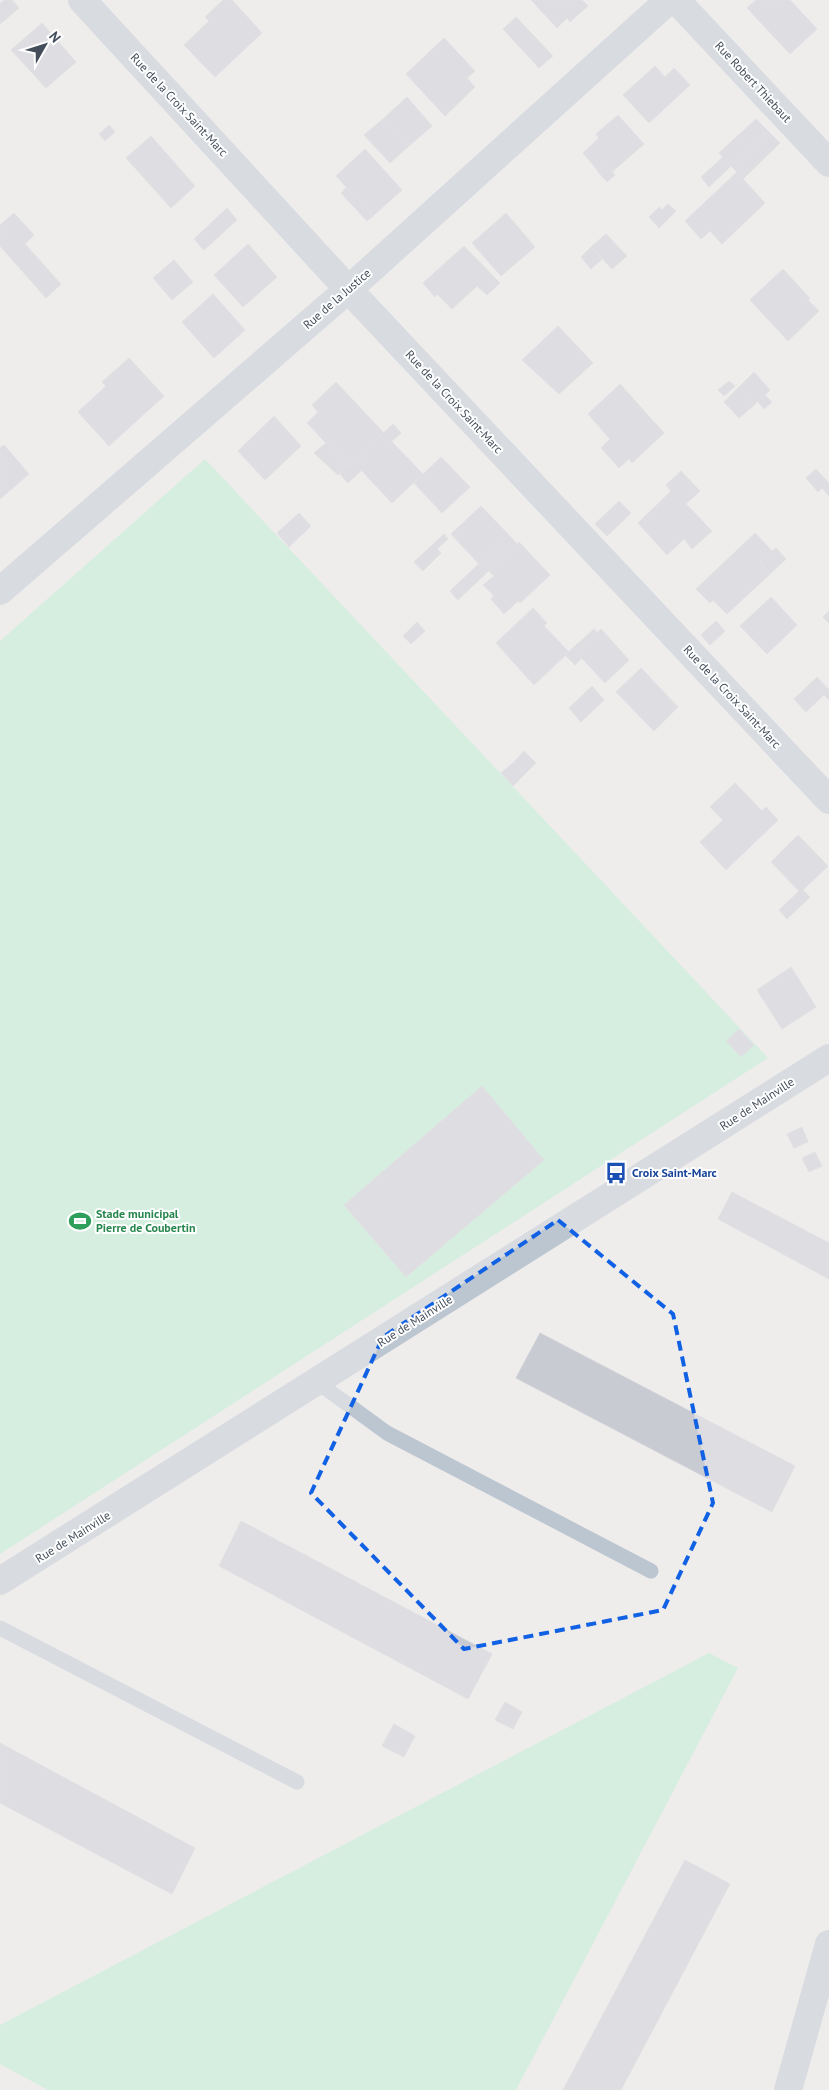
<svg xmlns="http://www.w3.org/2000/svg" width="829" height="2090" font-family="'PT Sans',sans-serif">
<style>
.green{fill:#b7f0d0}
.building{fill:#c9cbd2;stroke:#d0d2d8}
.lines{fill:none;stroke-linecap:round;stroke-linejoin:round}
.lane{stroke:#bcc6d0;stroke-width:15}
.street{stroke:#bcc6d0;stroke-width:28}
.marked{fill:none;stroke:#1161e4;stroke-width:4;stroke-dasharray:10 6;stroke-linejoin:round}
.labels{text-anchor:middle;stroke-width:4;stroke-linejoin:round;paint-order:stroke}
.street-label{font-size:12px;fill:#444e5a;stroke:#fff}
.transit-label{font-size:12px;font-weight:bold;fill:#164399;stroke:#fff;text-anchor:start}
.leisure-label{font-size:12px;font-weight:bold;fill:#27864d;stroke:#fff;text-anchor:start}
</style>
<rect width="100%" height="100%" fill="#efecec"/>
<path class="green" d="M205,459L768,1058L0,1554V641Z
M709,1653L738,1668L516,2090H48L0,2064V2025Z"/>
<path class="building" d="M4,0H12L19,8L0,24V4Z
M223,0H232L262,33L215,77L184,45L209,21L205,17Z
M531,0H582L588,6L570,22L567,18L557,28Z
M756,0H790L817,29L790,54L747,8Z
M516,17L553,56L539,68L503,29Z
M42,23L76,62L46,88L11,50Z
M444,38L475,71L467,78L475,87L445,116L406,74Z
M655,66L665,77L674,68L690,85L649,123L623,95Z
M407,97L432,126L409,146L384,118Z
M618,115L644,144L612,172L606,164L598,171L583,153L599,138L596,134Z
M384,118L409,146L390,163L364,135Z
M756,119L768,131L731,166L719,153Z
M109,125L115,132L105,141L99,134Z
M768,131L780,143L743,179L765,203L722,244L710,231L701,239L685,221L737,172L731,166Z
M151,136L195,186L171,208L126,158Z
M365,149L402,190L373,216L336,176Z
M723,157L731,166L709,187L701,177Z
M606,164L615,175L607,182L597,171Z
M347,187L373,216L367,221L341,193Z
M668,204L676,211L659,228L649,217L659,207L662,210Z
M227,208L237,220L204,250L194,239Z
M14,213L34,235L25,244L61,284L46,298L0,246V225Z
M506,213L535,247L501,276L472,243Z
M606,234L627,256L612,269L591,247Z
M248,244L277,277L243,307L214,275Z
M464,246L500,283L487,295L477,286L452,309L437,294L435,297L423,283Z
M591,247L602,259L591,269L581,257Z
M174,260L193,282L172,300L153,278Z
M783,269L805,293L801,296L806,302L808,300L819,311L788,341L750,300Z
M805,293L810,298L806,302L801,296Z
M213,294L245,330L214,358L182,322Z
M558,326L593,363L559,394L522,360Z
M129,358L164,396L109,446L78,412L106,386L102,382Z
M754,372L770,390L755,404L739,387Z
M729,381L735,386L724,396L718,390Z
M336,382L384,433L348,466L307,423L318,412L312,405Z
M620,384L664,433L632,463L629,459L619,468L601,448L610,439L588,414Z
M739,387L755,404L739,418L724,402Z
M765,395L772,402L764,409L758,402Z
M274,416L301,446L265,480L238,451Z
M393,424L401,433L388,445L380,436Z
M380,436L388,445L392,442L423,474L392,503L361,470L365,467L357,458Z
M326,443L348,466L338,475L314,453Z
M4,445L29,474L0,499V448Z
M441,457L470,487L442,513L414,483Z
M357,458L365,467L348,483L340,474Z
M816,469L829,483V496L822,488L818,492L806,478Z
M681,471L700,491L686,504L712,531L692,549L684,539L667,555L638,523L671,491L666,485Z
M619,501L631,513L607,536L595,524Z
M481,506L509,535L479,564L451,534Z
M299,513L311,526L289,547L277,533Z
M755,533L772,551L760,562L770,574L727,614L713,600L710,603L696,589Z
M444,534L448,539L437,549L441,553L423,571L414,562Z
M509,535L517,544L458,600L450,591Z
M519,542L550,575L520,603L518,601L504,614L491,599L494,596L483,585L494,576L489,571Z
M776,548L786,559L770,574L760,562Z
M771,597L797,625L767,654L740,626Z
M533,608L547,623L544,626L569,652L534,685L496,643Z
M829,611V623L823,617Z
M716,621L725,631L710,645L701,635Z
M417,622L425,631L411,644L403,636Z
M594,629L597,633L576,652L582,658L575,665L565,655Z
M601,629L629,660L605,683L576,652Z
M641,668L678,707L654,731L616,692Z
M817,677L829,690L806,712L794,699Z
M592,686L604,700L581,722L569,708Z
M829,690V700L824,695Z
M524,751L536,763L525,774L514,762Z
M514,762L525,774L513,786L501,773Z
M735,783L762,811L766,807L778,820L726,870L700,842L723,820L710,807Z
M798,835L828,866L803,890L810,897L787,919L779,910L799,891L771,862Z
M791,967L816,1007L782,1029L757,990Z
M739,1029L754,1045L741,1057L726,1041Z
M482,1086L544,1160L406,1277L344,1205Z
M802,1127L808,1142L794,1148L787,1134Z
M815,1152L822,1166L809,1172L802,1158Z
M732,1192L829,1243V1279L718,1219Z
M540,1333L795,1466L772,1512L516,1378Z
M241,1521L492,1654L468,1699L219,1566Z
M505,1702L522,1712L513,1729L495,1720Z
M394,1724L415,1736L404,1757L382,1746Z
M0,1743L195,1848L172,1894L0,1803Z
M685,1860L730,1884L621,2090H563Z"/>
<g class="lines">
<path class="lane" d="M317,1382L387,1433L651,1571
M0,1628L297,1782"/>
<path class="street" d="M82,0L348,289L829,800
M676,0L829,163
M0,591L359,280L669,0
M0,1581L829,1058
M788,2090L829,1944"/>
</g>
<path d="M0 0H829V2090H0ZM558,1220L673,1314L713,1503L663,1610L464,1649L311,1493L383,1337Z" fill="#efecec" fill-opacity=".55" fill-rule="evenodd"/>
<path class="marked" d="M558,1220L673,1314L713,1503L663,1610L464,1649L311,1493L383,1337Z"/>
<defs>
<g id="bus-bare" transform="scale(1.725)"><path d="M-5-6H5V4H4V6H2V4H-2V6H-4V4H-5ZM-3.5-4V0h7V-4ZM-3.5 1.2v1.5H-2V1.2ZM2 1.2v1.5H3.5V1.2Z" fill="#1a4fb4" stroke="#fff" stroke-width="2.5" paint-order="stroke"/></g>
<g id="stadium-bare" transform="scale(1.725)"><path d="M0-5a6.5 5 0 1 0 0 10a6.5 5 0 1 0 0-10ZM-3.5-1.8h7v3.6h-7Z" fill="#2e9e5b" stroke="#fff" stroke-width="2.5" paint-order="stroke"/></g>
</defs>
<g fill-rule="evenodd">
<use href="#bus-bare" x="616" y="1173"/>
<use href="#stadium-bare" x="80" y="1221"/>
</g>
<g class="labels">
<g class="street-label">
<text transform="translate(753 82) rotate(47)" y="4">Rue Robert Thiebaut</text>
<text transform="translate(179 105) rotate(47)" y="4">Rue de la Croix Saint-Marc</text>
<text transform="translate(337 299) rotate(-41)" y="4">Rue de la Justice</text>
<text transform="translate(454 402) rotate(47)" y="4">Rue de la Croix Saint-Marc</text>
<text transform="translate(732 697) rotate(47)" y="4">Rue de la Croix Saint-Marc</text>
<text transform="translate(757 1104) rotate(-33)" y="4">Rue de Mainville</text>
<text transform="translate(415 1321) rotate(-32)" y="4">Rue de Mainville</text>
<text transform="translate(73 1537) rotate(-32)" y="4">Rue de Mainville</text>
</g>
<g class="transit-label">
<text x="632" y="1177">Croix Saint-Marc</text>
</g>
<g class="leisure-label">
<text x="96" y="1218">Stade municipal<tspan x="96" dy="14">Pierre de Coubertin</tspan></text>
</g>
</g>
<g transform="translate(45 45) rotate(51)" stroke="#ffffff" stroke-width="4" paint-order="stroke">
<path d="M0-4L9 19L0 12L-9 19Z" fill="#444e5a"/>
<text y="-8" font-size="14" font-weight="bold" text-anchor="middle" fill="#444e5a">N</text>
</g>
</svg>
